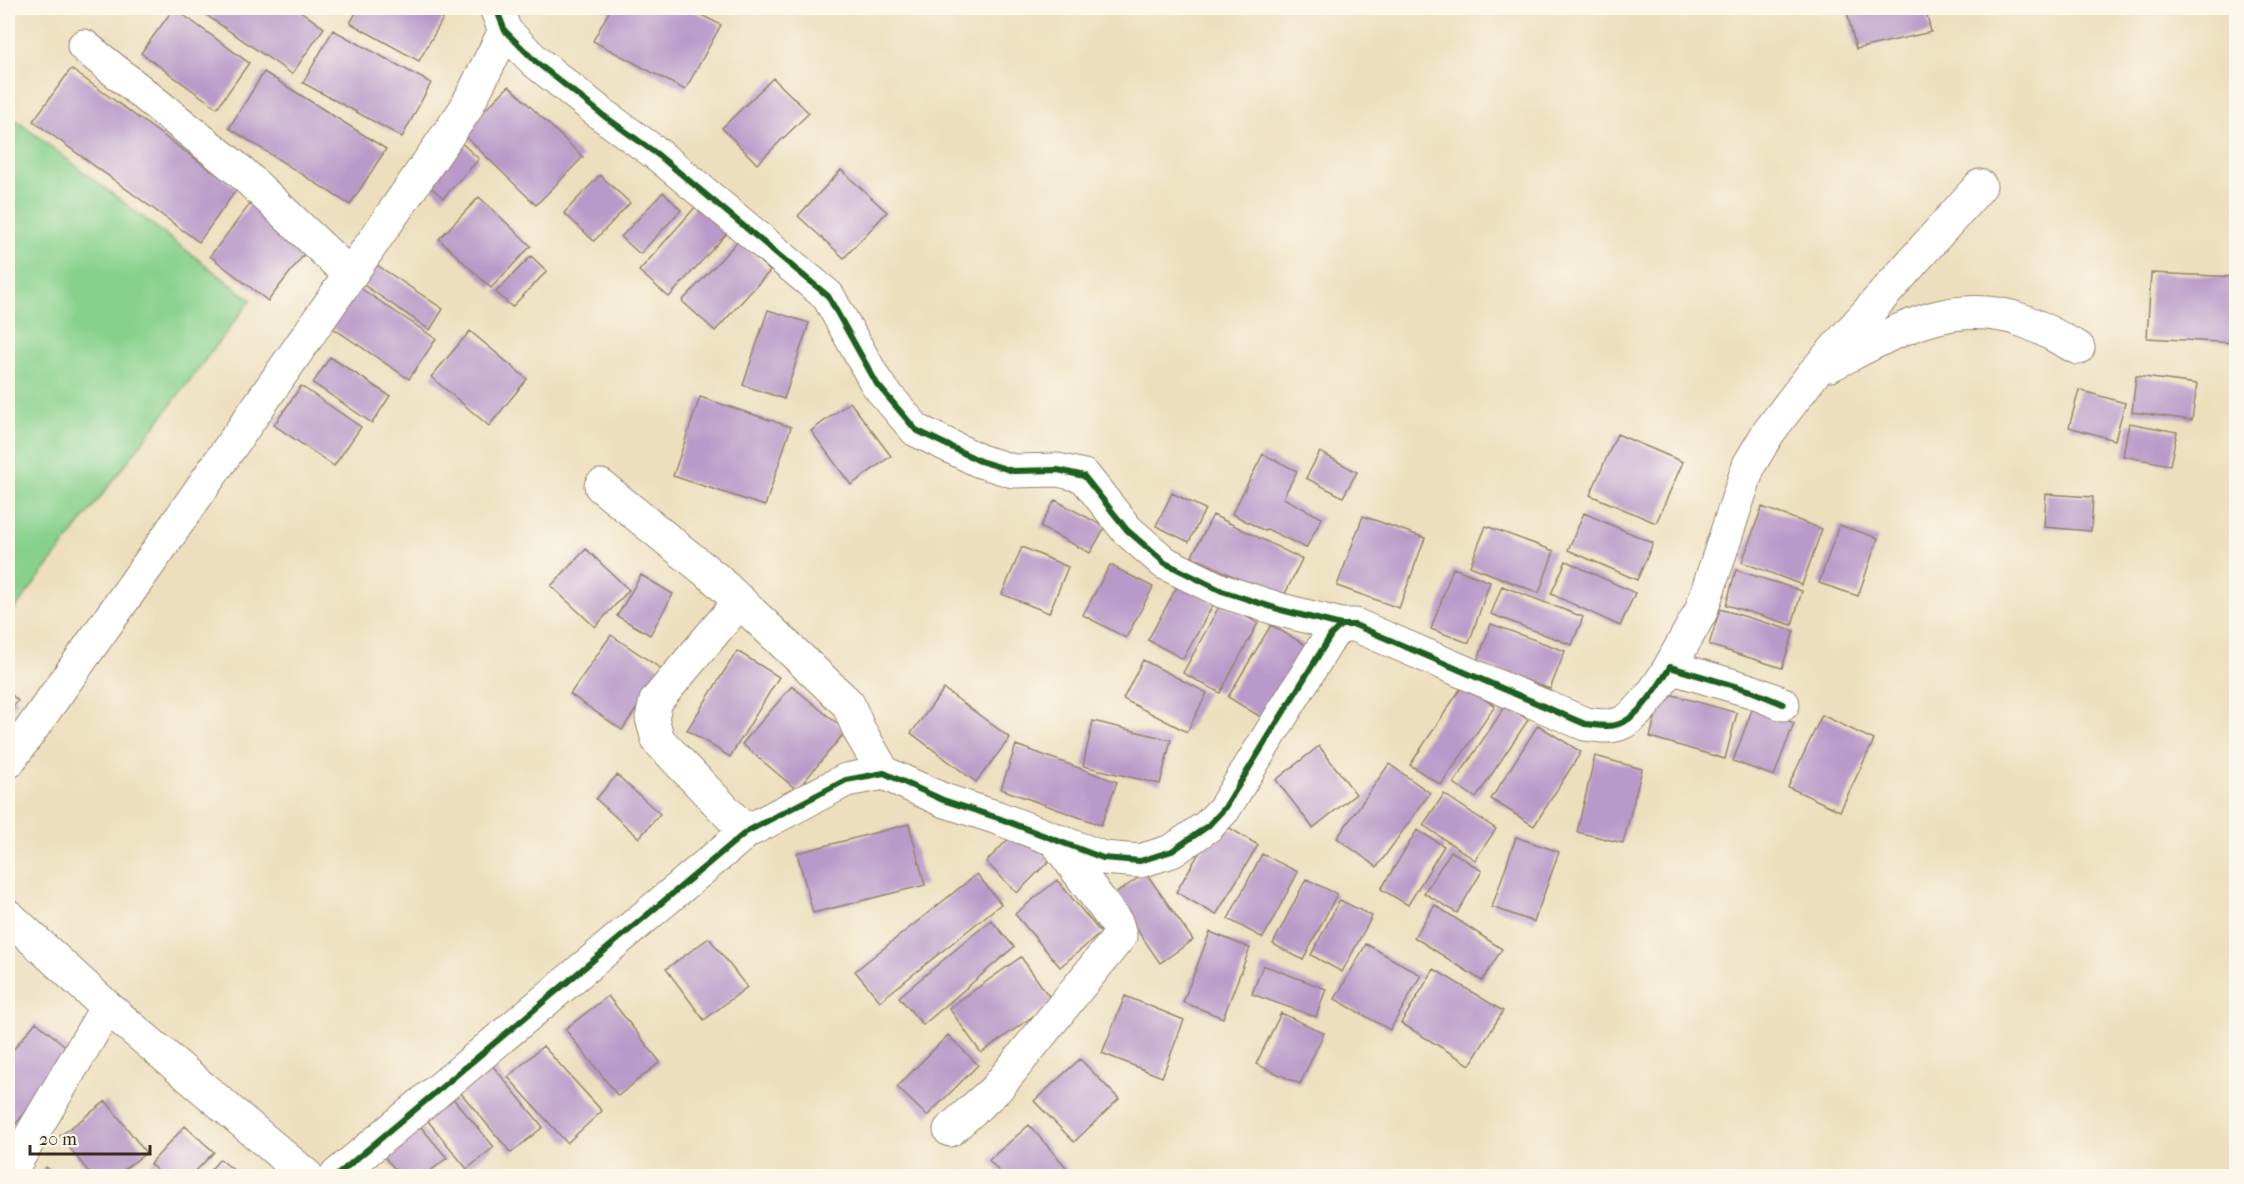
<svg xmlns="http://www.w3.org/2000/svg" width="2244" height="1184" font-family="'IM FELL French Canon',serif">
<style>
.green{fill:#88d18d;stroke:#627e56;stroke-width:1.5}
.building{fill:#b999c9}
.lines{fill:none;stroke-linecap:round;stroke-linejoin:round}
.minor-casing{stroke:#94846e;stroke-width:35}
.primary-casing{stroke:#94846e;stroke-width:35}
.minor{stroke:#fff;stroke-width:33}
.primary{stroke:#fff;stroke-width:33}
.cycleway-casing{stroke:#fbf7ec;stroke-width:10}
.cycleway{stroke:#1b5e20;stroke-width:6}
</style>
<rect width="100%" height="100%" fill="#fbf7ec"/>
<filter id="ink" filterUnits="userSpaceOnUse"><feTurbulence type="fractalNoise" baseFrequency=".0167" numOctaves="2"/><feDisplacementMap in="SourceGraphic" scale="12" xChannelSelector="R" yChannelSelector="G"/><feConvolveMatrix kernelMatrix="1 2 1 2 8 2 1 2 1" color-interpolation-filters="sRGB"/></filter>
<filter id="wash" filterUnits="userSpaceOnUse"><feTurbulence type="fractalNoise" baseFrequency=".008" numOctaves="4" result="noise"/><feDisplacementMap in="SourceGraphic" scale="24" xChannelSelector="R" yChannelSelector="G"/><feGaussianBlur stdDeviation="1.35" result="paint"/><feColorMatrix in="noise" values="0 0 0 0 0 0 0 0 0 0 0 0 0 0 0 0 0 1.4 0 .05"/><feComposite in="paint" operator="in"/></filter>
<g filter="url(#wash)">
<rect width="100%" height="100%" fill="#eddfbd"/>
<path class="green" d="M8,114L251,300L8,618Z"/>
<g id="blocks">
<path class="building" d="M174,8L249,63L217,108L141,53Z
M196,8H296L324,28L292,74Z
M359,8H449L419,61L350,23Z
M611,8H688L721,25L685,90L593,41Z
M1846,8H1925L1931,32L1856,49Z
M333,30L431,83L402,137L303,83Z
M71,69L237,189L199,242L33,121Z
M264,72L386,149L350,205L229,128Z
M773,78L809,113L757,164L722,128Z
M509,86L583,157L536,205L462,133Z
M456,138L479,159L443,198L420,177Z
M841,170L887,212L844,258L798,216Z
M600,175L630,203L594,241L564,213Z
M663,192L681,210L640,254L621,237Z
M479,197L531,246L491,288L439,239Z
M254,199L312,244L268,301L210,256Z
M698,204L729,231L669,297L639,271Z
M738,241L770,271L715,331L682,301Z
M531,256L547,271L512,307L496,292Z
M374,263L443,309L430,330L361,283Z
M2151,273L2236,277V343L2147,338Z
M348,280L436,339L409,379L321,320Z
M768,310L809,323L784,399L743,385Z
M470,331L527,379L489,426L431,377Z
M330,357L390,396L372,423L313,383Z
M2136,376L2197,384L2192,420L2132,412Z
M301,386L361,427L334,466L274,425Z
M2079,390L2125,403L2115,440L2069,427Z
M700,397L791,427L765,506L673,476Z
M850,402L891,456L851,485L811,431Z
M2129,423L2177,432L2170,465L2123,456Z
M1617,434L1683,462L1656,523L1590,495Z
M1320,452L1357,472L1343,497L1306,478Z
M1263,454L1297,471L1283,498L1322,518L1306,548L1267,529L1265,531L1232,514Z
M1172,493L1205,509L1189,542L1156,526Z
M2046,494L2093,497L2091,531L2044,527Z
M1055,500L1105,527L1090,553L1040,527Z
M1762,507L1822,529L1802,585L1742,562Z
M1584,513L1653,543L1637,580L1568,550Z
M1213,515L1302,559L1282,600L1192,556Z
M1363,516L1425,538L1399,608L1337,586Z
M1839,525L1878,538L1858,596L1819,583Z
M1486,526L1554,551L1539,593L1470,566Z
M1022,547L1068,567L1049,613L1002,594Z
M586,549L629,590L595,627L551,586Z
M1566,561L1635,593L1620,626L1551,594Z
M1110,565L1153,587L1126,638L1083,615Z
M1453,568L1490,582L1469,643L1431,629Z
M1736,570L1802,591L1792,625L1726,605Z
M641,575L673,594L650,635L617,616Z
M1179,583L1214,603L1183,659L1148,640Z
M1502,586L1583,617L1572,645L1491,614Z
M1221,603L1258,623L1220,693L1183,673Z
M1720,609L1794,631L1782,668L1709,645Z
M1491,624L1565,651L1550,689L1477,662Z
M1271,625L1316,651L1272,724L1228,697Z
M611,635L663,670L622,730L570,694Z
M737,651L779,677L730,757L687,730Z
M1143,660L1207,693L1187,732L1123,699Z
M1463,685L1495,706L1441,785L1410,765Z
M792,686L846,731L797,790L742,744Z
M944,689L1010,738L976,782L911,733Z
M8,691L18,701L8,712Z
M1662,692L1737,713L1725,759L1650,737Z
M1506,705L1528,720L1476,798L1454,783Z
M1753,707L1794,723L1774,776L1733,761Z
M1822,715L1874,740L1840,811L1788,787Z
M1093,721L1171,740L1160,784L1083,766Z
M1538,725L1581,752L1534,826L1491,799Z
M1016,745L1117,782L1101,825L1001,789Z
M1319,746L1356,794L1313,828L1276,780Z
M1595,756L1642,769L1623,843L1577,832Z
M1389,764L1430,793L1377,867L1337,838Z
M617,775L660,814L639,838L596,799Z
M1444,794L1496,829L1475,860L1423,825Z
M1218,821L1258,845L1216,915L1176,892Z
M909,824L925,885L813,913L797,853Z
M1018,829L1050,860L1017,893L986,862Z
M1417,830L1444,846L1408,905L1381,889Z
M1516,837L1559,852L1534,922L1492,907Z
M1451,851L1482,871L1457,913L1424,893Z
M1262,854L1298,872L1263,938L1228,919Z
M1146,873L1193,940L1160,963L1113,895Z
M977,874L1001,904L880,1001L855,971Z
M1306,879L1337,894L1303,960L1273,944Z
M1057,880L1101,933L1060,967L1015,914Z
M1340,900L1372,916L1342,972L1311,955Z
M1435,905L1502,949L1482,981L1414,937Z
M991,920L1014,947L923,1025L899,997Z
M1210,932L1250,948L1223,1018L1183,1002Z
M709,938L747,987L704,1020L666,969Z
M1366,944L1421,975L1390,1030L1335,999Z
M1021,957L1053,1002L981,1053L949,1008Z
M1263,965L1326,989L1316,1017L1252,994Z
M1434,969L1503,1011L1470,1065L1401,1023Z
M608,996L660,1062L618,1096L565,1029Z
M1125,996L1184,1020L1162,1077L1102,1053Z
M1281,1013L1324,1033L1300,1084L1256,1064Z
M36,1022L74,1053L8,1133V1056Z
M948,1035L978,1065L927,1116L897,1087Z
M543,1046L602,1111L567,1143L508,1077Z
M1080,1059L1119,1099L1074,1142L1034,1101Z
M492,1065L543,1127L511,1153L460,1092Z
M450,1095L494,1147L467,1169L424,1116Z
M106,1101L146,1153L115,1176H92L60,1136Z
M415,1120L447,1158L424,1176H401L379,1151Z
M1029,1125L1074,1176H1003L989,1160Z
M185,1126L214,1152L191,1176H163L150,1164Z
M220,1159L241,1176H205Z
M46,1167L57,1176H38Z"/>
</g>
</g>
<g filter="url(#ink)">
<use href="#blocks" fill-opacity="0" stroke="#94846e" stroke-width="1.5"/>
<g class="lines">
<g class="minor-casing">
<path id="minor" d="M496,8L505,31L536,62L604,116L657,154L828,296L877,384L916,430L980,461L1013,471L1058,470L1084,476L1127,530L1165,563L1222,591L1281,610L1341,625
M84,46L241,172L350,275
M1830,365C1892,334 1949,296 2021,320C2040,326 2060,339 2078,348
M601,486L715,578L848,704L859,730L884,773
M740,601L656,701L652,718L658,740L746,832
M1670,667L1701,611L1749,465L1768,433L1813,374L1980,186
M8,762L155,555L465,110L505,31
M950,1130L996,1089L1120,936L1117,924L1055,840
M8,1175L107,1007
M336,1176L746,832L846,780L884,773L943,800L998,818L1103,858L1140,861L1172,851L1208,826L1224,809L1331,635L1341,625H1355L1585,724C1596,725 1608,728 1619,724C1638,718 1660,684 1670,667L1751,691L1783,704"/>
</g>
<g class="primary-casing">
<path id="primary" d="M8,916L107,1007L307,1176"/>
</g>
<use href="#minor" class="minor"/>
<use href="#primary" class="primary"/>
<g class="cycleway-casing">
<path id="cycleway" d="M496,8L505,31L536,62L604,116L657,154L828,296L877,384L916,430L980,461L1013,471L1058,470L1084,476L1127,530L1165,563L1222,591L1281,610L1341,625
M336,1176L746,832L846,780L884,773L943,800L998,818L1103,858L1140,861L1172,851L1208,826L1224,809L1331,635L1341,625H1355L1585,724C1596,725 1608,728 1619,724C1638,718 1660,684 1670,667L1751,691L1783,704"/>
</g>
<use href="#cycleway" class="cycleway"/>
</g>
</g>
<rect width="2244" height="1184" fill="none" stroke="#fbf7ec" stroke-width="30"/>
<path d="M30 1145v9h120v-9" fill="none" stroke="#3b2a1e" stroke-width="3"/>
<text x="39" y="1145" font-size="18" fill="#3b2a1e" stroke="#fbf7ec" stroke-width="4.5" paint-order="stroke">20 m</text>
</svg>
